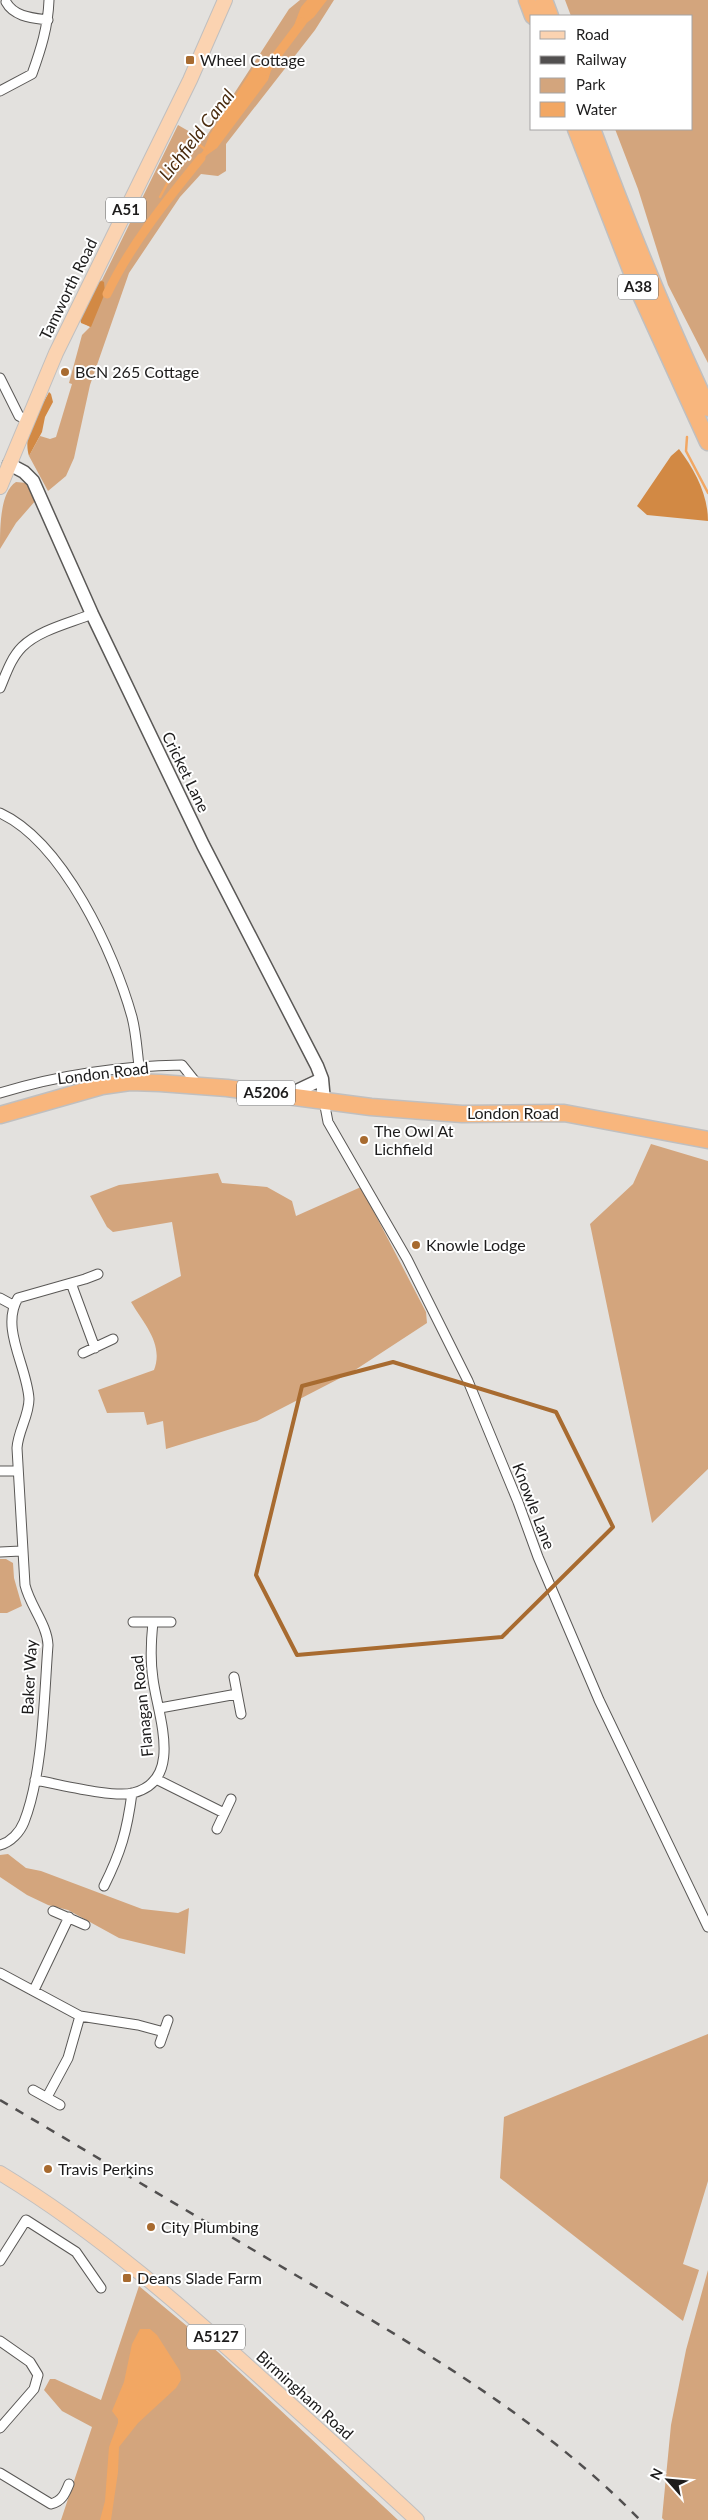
<svg xmlns="http://www.w3.org/2000/svg" width="708" height="2520" font-family="Lato,sans-serif">
<style>
.green{fill:#d3a57d}
.forest{fill:#d28944}
.water{fill:#f2a763}
.lines{fill:none;stroke-linecap:round;stroke-linejoin:round}
.stream{stroke:#f2a763;stroke-width:2.5}
.canal{stroke:#f2a763;stroke-width:9}
.street-casing{stroke:#5a5856;stroke-width:11}
.secondary-casing{stroke:#5a5856;stroke-width:15}
.primary-casing{stroke:#c0bfbf;stroke-width:16}
.highway-casing{stroke:#c0bfbf;stroke-width:19}
.street{stroke:#fff;stroke-width:9}
.secondary{stroke:#fff;stroke-width:12}
.primary{stroke:#fbd3b1;stroke-width:14}
.highway{stroke:#f8b67d;stroke-width:16}
.rail{stroke:#514f4f;stroke-width:2.5;stroke-dasharray:9 9;stroke-linecap:butt}
.marked{fill:none;stroke:#a86b30;stroke-width:4;stroke-linejoin:round}
.poi-dot{fill:#a86b30;stroke:#fff;stroke-width:2}
.labels{text-anchor:middle;stroke-width:4;stroke-linejoin:round;paint-order:stroke}
.shield{fill:#fff;stroke:#616060;stroke-width:1}
.shield-label{font-size:15px;font-weight:bold;fill:#1d1c1c}
.poi-label{font-size:16px;fill:#1d1c1c;stroke:#fff;text-anchor:start}
.street-label{font-size:16px;fill:#1d1c1c;stroke:#fff}
.water-label{font-size:18px;font-style:italic;fill:#4b2d10;stroke:#fff}
</style>
<rect width="100%" height="100%" fill="#e3e1de"/>
<path class="green" d="M300,0H334L315,30L226,144V171L218,176L201,174L180,197L129,273L90,385L74,458L66,476L48,491L29,456L40,436L50,439L56,437L72,384L69,383L82,335L90,327L80,321L97,283L102,280L178,125L204,140L289,9Z
M565,0H708V363L668,285L638,189L615,129H692V16H571Z
M16,482L27,483L36,500L16,523L0,549C0,527 0,492 16,482Z
M651,1144L708,1161V1469L652,1523L590,1224L633,1184Z
M218,1173L222,1183L267,1187L292,1201L296,1216L361,1187L426,1312L427,1323L352,1372L257,1421L166,1449L163,1421L147,1425L144,1412L107,1413L98,1390L154,1370C164,1344 144,1324 131,1302L181,1276L172,1222L113,1232L107,1227L90,1196L119,1185Z
M0,1559H6L13,1563L14,1578L22,1606L7,1613H0Z
M8,1854L26,1868L41,1871L142,1909L178,1913L189,1908L185,1954L119,1938L68,1910L48,1905L27,1895L0,1877V1855Z
M708,2034V2181L683,2264L699,2270L683,2321L500,2178L504,2117Z
M708,2270V2520H664L662,2518L671,2425L686,2350Z
M139,2286L218,2352L398,2520H61L92,2427L62,2411L44,2390L50,2379H55L101,2400Z"/>
<path class="forest" d="M102,281L104,282L105,293L91,327L81,323L80,317L97,283Z
M49,392L51,394L53,402L45,417L42,432L29,456C22,433 39,412 49,392Z
M679,449C695,470 708,495 708,521L647,515L637,506L671,456Z"/>
<path class="water" d="M307,0H327L314,17L297,31L293,28L301,7Z
M269,61L273,64L268,80L217,148L207,155L196,168L192,164L203,151L210,134L257,62L265,64Z
M140,2329H150L157,2335L180,2371L181,2380L176,2388L138,2423L119,2447L118,2472L111,2520H100L105,2501L109,2447L118,2423V2419L112,2411L124,2382L132,2344Z"/>
<g class="lines">
<path class="stream" d="M160,197L185,150L197,143L206,150
M687,437L686,451L708,493"/>
<path class="canal" d="M265,71L302,22
M107,294C131,244 166,201 201,158"/>
<g class="street-casing">
<path id="street" d="M6,2C14,17 33,18 48,20
M0,91L32,74C41,49 48,27 49,0
M0,378L19,416L27,420
M0,688C6,674 11,658 22,647C39,630 70,623 92,614
M0,813C63,842 114,952 132,1017C136,1032 137,1050 139,1066
M0,1093C59,1075 120,1066 182,1065L198,1085
M324,1101L328,1122L407,1259L468,1381L518,1502L538,1557L599,1700L708,1927
M71,1283L95,1348
M0,1298L11,1304
M83,1353L113,1339
M0,1471H18
M0,1552L21,1551
M133,1622H171
M234,1677L241,1714
M160,1708L237,1694
M156,1779L224,1813
M35,1780C59,1784 112,1798 133,1793C185,1780 157,1713 153,1679C150,1660 151,1641 153,1622
M217,1829L231,1799
M0,1845C11,1842 20,1832 24,1822C43,1774 44,1697 48,1645C47,1624 30,1606 25,1585L17,1448C18,1431 29,1416 29,1399C27,1366 0,1328 18,1298L85,1279L98,1274
M104,1886C121,1852 127,1831 132,1793
M53,1911L85,1925
M0,1973L80,2016L138,2025L164,2032
M34,1990L69,1917
M160,2043L168,2020
M33,2090L60,2105
M47,2097L68,2058L80,2016
M0,2261L26,2220L76,2252L101,2288
M0,2341L30,2362L38,2375L34,2389L0,2428
M0,2473L51,2504C62,2501 65,2494 69,2484"/>
</g>
<g class="secondary-casing">
<path id="secondary" d="M9,464L24,472L33,481L92,614L203,845L317,1066L322,1079L324,1101
M286,1096L322,1079"/>
</g>
<g class="primary-casing">
<path id="primary" d="M0,487L56,353L190,80L225,0
M0,2173C99,2233 185,2309 271,2387C320,2431 369,2475 417,2520"/>
</g>
<g class="highway-casing">
<path id="highway" d="M527,0L533,16
M544,0L550,16
M576,129L640,293L708,442
M592,129C627,223 665,317 708,408
M0,1115L102,1086L130,1082L160,1083L227,1088L371,1107L462,1114L564,1113L708,1140"/>
</g>
<use href="#street" class="street"/>
<use href="#secondary" class="secondary"/>
<use href="#primary" class="primary"/>
<use href="#highway" class="highway"/>
<path class="rail" d="M0,2100C100,2159 199,2218 299,2277C419,2348 542,2419 640,2520"/>
</g>
<path class="marked" d="M393,1362L556,1412L613,1527L502,1637L297,1655L256,1575L302,1386Z"/>
<g class="poi-dot">
<rect x="185" y="55" width="10" height="10" rx="2.5"/>
<circle cx="65" cy="372" r="5"/>
<circle cx="364" cy="1140" r="5"/>
<circle cx="416" cy="1245" r="5"/>
<circle cx="48" cy="2169" r="5"/>
<circle cx="151" cy="2227" r="5"/>
<rect x="122" y="2273" width="10" height="10" rx="2.5"/>
</g>
<g class="labels">
<g class="shield">
<rect x="106" y="197.5" width="40" height="25" rx="4"/>
<rect x="618" y="274.5" width="40" height="25" rx="4"/>
<rect x="237" y="1080.5" width="58" height="25" rx="4"/>
<rect x="187" y="2324.5" width="58" height="25" rx="4"/>
</g>
<g class="shield-label">
<text x="126" y="215">A51</text>
<text x="638" y="292">A38</text>
<text x="266" y="1098">A5206</text>
<text x="216" y="2342">A5127</text>
</g>
<g class="poi-label">
<text x="200" y="66">Wheel Cottage</text>
<text x="75" y="378">BCN 265 Cottage</text>
<text x="374" y="1137">The Owl At<tspan x="374" dy="18">Lichfield</tspan></text>
<text x="426" y="1251">Knowle Lodge</text>
<text x="58" y="2175">Travis Perkins</text>
<text x="161" y="2233">City Plumbing</text>
<text x="137" y="2284">Deans Slade Farm</text>
</g>
<g class="street-label">
<text transform="translate(68 289) rotate(-64)" y="6">Tamworth Road</text>
<text transform="translate(186 772) rotate(64)" y="6">Cricket Lane</text>
<text transform="translate(103 1073) rotate(-7)" y="6">London Road</text>
<text x="513" y="1119">London Road</text>
<text transform="translate(534 1506) rotate(69)" y="6">Knowle Lane</text>
<text transform="translate(29 1677) rotate(-87)" y="6">Baker Way</text>
<text transform="translate(142 1706) rotate(-96)" y="6">Flanagan Road</text>
<text transform="translate(305 2395) rotate(42)" y="6">Birmingham Road</text>
</g>
<g class="water-label">
<text transform="translate(197 135) rotate(-52)" y="6">Lichfield Canal</text>
</g>
</g>
<rect x="530" y="15" width="162" height="115" fill="#ffffff" stroke="#a5a4a4"/>
<rect x="540" y="31" width="25" height="8" fill="#fbd3b1" stroke="#a5a4a4"/>
<text x="576" y="40" font-size="15" fill="#1d1c1c">Road</text>
<rect x="540" y="56" width="25" height="8" fill="#514f4f" stroke="#a5a4a4"/>
<text x="576" y="65" font-size="15" fill="#1d1c1c">Railway</text>
<rect x="540" y="78" width="25" height="15" fill="#d3a57d" stroke="#a5a4a4"/>
<text x="576" y="90" font-size="15" fill="#1d1c1c">Park</text>
<rect x="540" y="102" width="25" height="15" fill="#f2a763" stroke="#a5a4a4"/>
<text x="576" y="115" font-size="15" fill="#1d1c1c">Water</text>
<g transform="translate(668 2480) rotate(297)" stroke="#ffffff" stroke-width="4" paint-order="stroke">
<path d="M0-4L9 19L0 12L-9 19Z" fill="#1d1c1c"/>
<text y="-8" font-size="14" font-weight="bold" text-anchor="middle" fill="#1d1c1c">N</text>
</g>
</svg>
